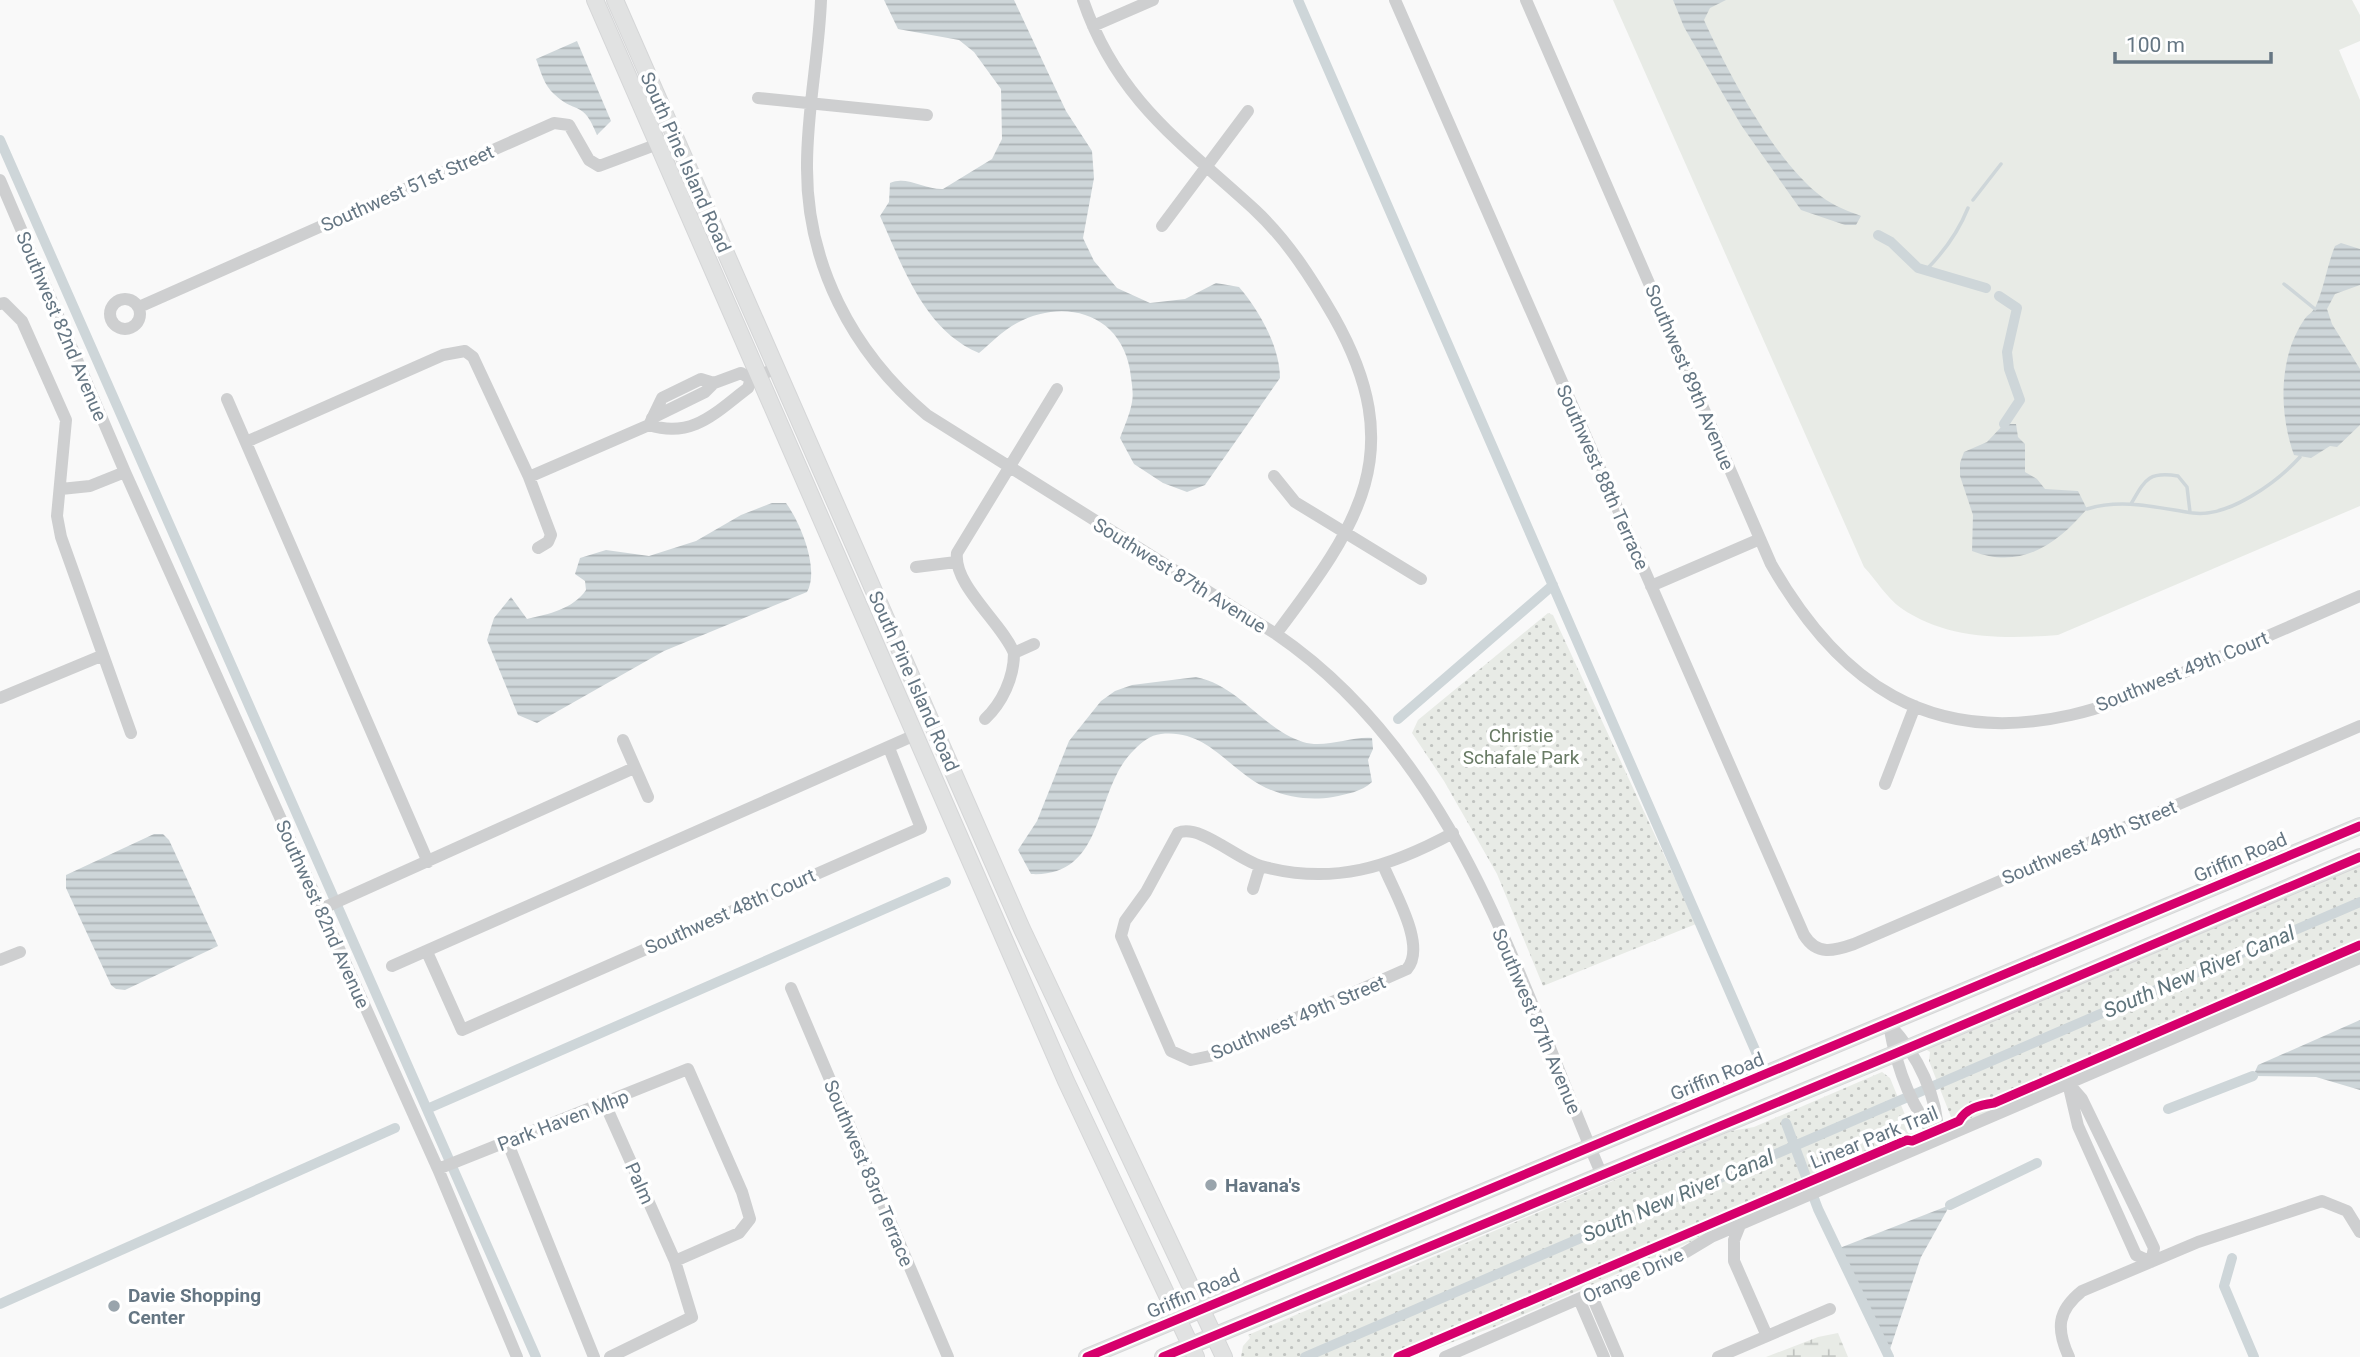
<svg xmlns="http://www.w3.org/2000/svg" width="2360" height="1357" font-family="Roboto,sans-serif">
<style>
.green{fill:#e8ebe6}
.wetland{fill:url(#wetland-marsh)}
.park{fill:url(#park-dots)}
.water{fill:url(#water-rules)}
.lines{fill:none;stroke-linecap:round;stroke-linejoin:round}
.stream{stroke:#ced6d9;stroke-width:3.5}
.canal{stroke:#ced6d9;stroke-width:10}
.major-casing{stroke:#d5d6d7;stroke-width:18}
.minor{stroke:#cecfd0;stroke-width:12}
.major{stroke:#e1e2e2;stroke-width:16}
.cycleway-casing{stroke:#fff;stroke-width:13}
.cycleway{stroke:#d6006c;stroke-width:9}
.poi-dot{fill:#99a4ac;stroke:#fff;stroke-width:2.5}
.labels{text-anchor:middle;stroke-width:7;stroke-linejoin:round;paint-order:stroke}
.street-label{font-size:19px;fill:#657683;stroke:#fff}
.park-label{font-size:19px;fill:#687a64;stroke:#fff}
.poi-label{font-size:19px;font-weight:bold;fill:#657683;stroke:#fff;text-anchor:start}
.water-label{font-size:21px;font-style:italic;fill:#60757c;stroke:#fff}
</style>
<defs>
<pattern id="wetland-marsh" width="20" height="14" patternUnits="userSpaceOnUse" patternTransform="scale(1.75)"><rect width="20" height="14" fill="#e8ebe6"/><path d="M1 5h8M5 5V1M11 12h8M15 12V8" fill="none" stroke="#c0c3c0"/></pattern>
<pattern id="park-dots" width="8" height="8" patternUnits="userSpaceOnUse" patternTransform="scale(1.75)"><rect width="8" height="8" fill="#e8ebe6"/><path d="M2 2h.1M6 6h.1" fill="none" stroke="#c0c3c0" stroke-width="1.8" stroke-linecap="round"/></pattern>
<pattern id="water-rules" width="6" height="5" patternUnits="userSpaceOnUse" patternTransform="scale(1.75)"><rect width="6" height="5" fill="#ced6d9"/><path d="M0 2.5h6" fill="none" stroke="#abb2b5"/></pattern>
</defs>
<rect width="100%" height="100%" fill="#f9f9f9"/>
<path class="green" d="M1613,0H2352L2360,15V41L2339,50L2360,100V506L2058,635C2005,639 1947,640 1901,608C1887,598 1876,580 1864,567Z"/>
<path class="wetland" d="M1838,1333L1848,1357H1766L1818,1337Z"/>
<path class="park" d="M1548,613L1553,615L1696,924L1543,986L1497,874L1444,781L1412,733L1418,720Z
M2360,865V953L1972,1119L1964,1121L1951,1117L1929,1061L1930,1052L1927,1050L1931,1046Z
M1882,1072L1890,1078L1914,1137L1904,1149L1499,1325L1413,1357H1241L1243,1346L1250,1338L1248,1335L1731,1131L1754,1127Z"/>
<path class="water" d="M884,0H1014L1066,111L1092,151L1094,178L1083,238L1094,261L1117,288L1150,303L1185,299L1216,283L1239,287C1259,310 1280,347 1280,378L1205,485L1187,492L1163,483L1134,464L1120,438C1124,427 1130,414 1132,402C1134,392 1131,380 1130,370C1120,313 1064,298 1017,323C1003,330 990,344 979,353C924,330 903,267 880,216L889,202L890,183C906,175 926,190 943,189L992,159L1002,139L1001,89L974,52L959,40L898,29Z
M1673,0H1726L1710,8L1704,20C1728,73 1775,162 1822,197C1834,206 1848,211 1861,216L1856,225H1845L1801,210L1741,125L1684,27Z
M577,41L611,121L597,135C583,99 576,115 554,94C544,85 541,72 536,59Z
M2341,243L2360,249V285L2335,294L2327,309L2332,324L2360,369V425L2337,447L2330,446L2311,458L2294,455C2279,413 2278,358 2304,320C2307,315 2313,312 2315,308C2324,289 2327,265 2335,246Z
M2004,424H2016L2018,437L2025,444V472L2037,479L2045,489L2078,491L2087,509C2056,545 2021,570 1972,551L1973,515L1960,476V463L1964,452L1987,442Z
M772,503H786C800,522 820,569 807,592L664,651L537,723L518,715L487,640L494,618L511,597L527,619C549,614 573,609 586,590L585,581L575,574L580,558L606,550L649,556L696,541L741,515Z
M1196,677C1240,686 1261,728 1303,742C1325,749 1351,736 1372,738L1373,749L1368,760L1372,782C1361,792 1347,794 1333,797C1304,802 1272,795 1248,777C1219,756 1200,730 1161,734C1150,735 1142,742 1134,750C1093,789 1107,878 1031,874L1018,850L1037,821L1069,741L1101,701L1115,691L1132,685Z
M154,834H163L169,840L218,946L125,990L116,989L111,985L66,888V875Z
M2360,1020V1090L2316,1077L2253,1076L2258,1065Z
M1950,1205L1921,1257L1888,1355L1837,1249Z"/>
<g class="lines">
<path class="stream" d="M1973,200L2001,164
M1925,271C1944,252 1958,233 1968,208
M2284,284L2315,309
M2131,504C2145,480 2148,471 2178,476L2187,487L2190,512
M2087,509C2123,498 2158,508 2193,513C2229,518 2278,481 2300,457"/>
<path class="canal" d="M1298,0L1759,1059
M0,140L536,1357
M1878,235L1891,242L1918,268L1986,288
M1999,296L2017,308L2007,352L2009,369L2020,400L2004,424
M1398,719L1553,585
M427,1109L946,882
M2168,1109L2253,1076
M1786,1123L1818,1209L1889,1357
M1950,1205L2037,1163
M2232,1258L2224,1286L2254,1357
M0,1304L395,1128
M1305,1357L2360,902"/>
<g class="major-casing">
<path id="major" d="M595,0L1066,1081L1196,1357
M615,0L1022,929L1224,1357
M1087,1357L2360,826
M1163,1357L1894,1054L2360,857"/>
</g>
<path class="minor" d="M821,0C819,55 807,109 807,165C806,263 852,352 927,415L1276,634C1458,758 1518,980 1601,1173
M1083,0C1117,100 1182,143 1256,211C1288,241 1312,279 1334,317C1410,452 1359,524 1276,634
M1395,0L1804,935C1817,956 1834,951 1854,944L2360,726
M1526,0L1771,564C1839,683 1929,747 2071,715C2114,706 2154,685 2194,668C2250,644 2305,620 2360,596
M1093,26L1153,0
M758,98L927,115
M0,180L125,472L438,1169L517,1357
M1162,226L1248,111
M110 314a15 15 0 1 1 30 0a15 15 0 1 1-30 0Z
M0,304L4,303L22,321L66,420L57,516L61,537L131,733
M139,307L554,123L569,125L589,160L599,166L658,144
M227,399L428,862
M652,418L705,392L714,383
M649,425L662,398L701,379L714,383L741,373L751,379
M246,442L443,355L465,351L473,357L529,477L551,535L548,542L538,548
M1274,476L1295,502L1421,579
M529,477L649,425C693,439 716,412 748,388L751,379L777,368
M61,489L90,486L125,472
M916,567L956,562
M1651,586L1760,539
M1014,653L1034,644
M0,698L101,656
M985,719C1002,703 1014,678 1014,653C1002,623 953,585 957,553L1057,389
M623,740L648,797
M1885,784L1915,706
M1384,867C1394,892 1427,946 1407,969L1210,1056L1191,1060L1171,1051L1121,936L1125,921L1146,892L1178,833C1199,823 1238,860 1261,866C1333,886 1390,867 1453,833
M1253,889L1260,866
M321,909L634,768
M427,952L462,1030L921,828L889,748
M0,960L20,952
M392,966L915,735
M791,988L948,1357
M1889,1024C1917,1054 1939,1097 1938,1139
M1889,1025C1896,1065 1911,1108 1938,1139
M2068,1083L2082,1099L2136,1210L2154,1248L2151,1262L2136,1255L2078,1126Z
M605,1104L675,1261L692,1317L610,1357
M507,1141L594,1357
M438,1169L688,1069L742,1192L750,1219L739,1233L675,1261
M1740,1225L1734,1240V1261L1767,1336
M1591,1294L1618,1357
M1579,1299L1604,1357
M1445,1357L1686,1252L1711,1237L2360,958
M1718,1357L1830,1309
M2069,1357C2056,1329 2057,1311 2082,1291L2198,1242L2322,1201L2347,1211L2360,1232"/>
<use href="#major" class="major"/>
<g class="cycleway-casing">
<path id="cycleway" d="M1087,1357L2360,826
M1163,1357L1894,1054L2360,857
M1398,1357L1907,1140L1912,1141L1959,1121C1966,1108 1980,1105 1994,1103L2360,945"/>
</g>
<use href="#cycleway" class="cycleway"/>
</g>
<g class="poi-dot">
<circle cx="1211" cy="1185" r="7"/>
<circle cx="114" cy="1306" r="7"/>
</g>
<g class="labels">
<g class="street-label">
<text transform="translate(686 162) rotate(66)" y="7">South Pine Island Road</text>
<text transform="translate(407 188) rotate(-24)" y="7">Southwest 51st Street</text>
<text transform="translate(62 326) rotate(67)" y="7">Southwest 82nd Avenue</text>
<text transform="translate(1690 377) rotate(67)" y="7">Southwest 89th Avenue</text>
<text transform="translate(1603 477) rotate(66)" y="7">Southwest 88th Terrace</text>
<text transform="translate(1180 575) rotate(32)" y="7">Southwest 87th Avenue</text>
<text transform="translate(2182 671) rotate(-22)" y="7">Southwest 49th Court</text>
<text transform="translate(914 681) rotate(66)" y="7">South Pine Island Road</text>
<text transform="translate(2089 842) rotate(-23)" y="7">Southwest 49th Street</text>
<text transform="translate(2240 857) rotate(-23)" y="7">Griffin Road</text>
<text transform="translate(730 911) rotate(-24)" y="7">Southwest 48th Court</text>
<text transform="translate(323 914) rotate(66)" y="7">Southwest 82nd Avenue</text>
<text transform="translate(1298 1017) rotate(-23)" y="7">Southwest 49th Street</text>
<text transform="translate(1537 1021) rotate(67)" y="7">Southwest 87th Avenue</text>
<text transform="translate(1717 1076) rotate(-22)" y="7">Griffin Road</text>
<text transform="translate(563 1120) rotate(-21)" y="7">Park Haven Mhp</text>
<text transform="translate(1874 1137) rotate(-22)" y="7">Linear Park Trail</text>
<text transform="translate(869 1173) rotate(67)" y="7">Southwest 83rd Terrace</text>
<text transform="translate(640 1183) rotate(66)" y="7">Palm</text>
<text transform="translate(1633 1275) rotate(-24)" y="7">Orange Drive</text>
<text transform="translate(1193 1293) rotate(-23)" y="7">Griffin Road</text>
</g>
<g class="park-label">
<text x="1521" y="742">Christie<tspan x="1521" dy="22">Schafale Park</tspan></text>
</g>
<g class="poi-label">
<text x="1225" y="1192">Havana's</text>
<text x="128" y="1302">Davie Shopping<tspan x="128" dy="22">Center</tspan></text>
</g>
<g class="water-label">
<text transform="translate(2199 972) rotate(-23)" y="7">South New River Canal</text>
<text transform="translate(1678 1196) rotate(-23)" y="7">South New River Canal</text>
</g>
</g>
<path d="M2115 52v10h156v-10" fill="none" stroke="#657683" stroke-width="3.5"/>
<text x="2126" y="52" font-size="21" fill="#657683" stroke="#ffffff" stroke-width="5" paint-order="stroke">100 m</text>
</svg>
